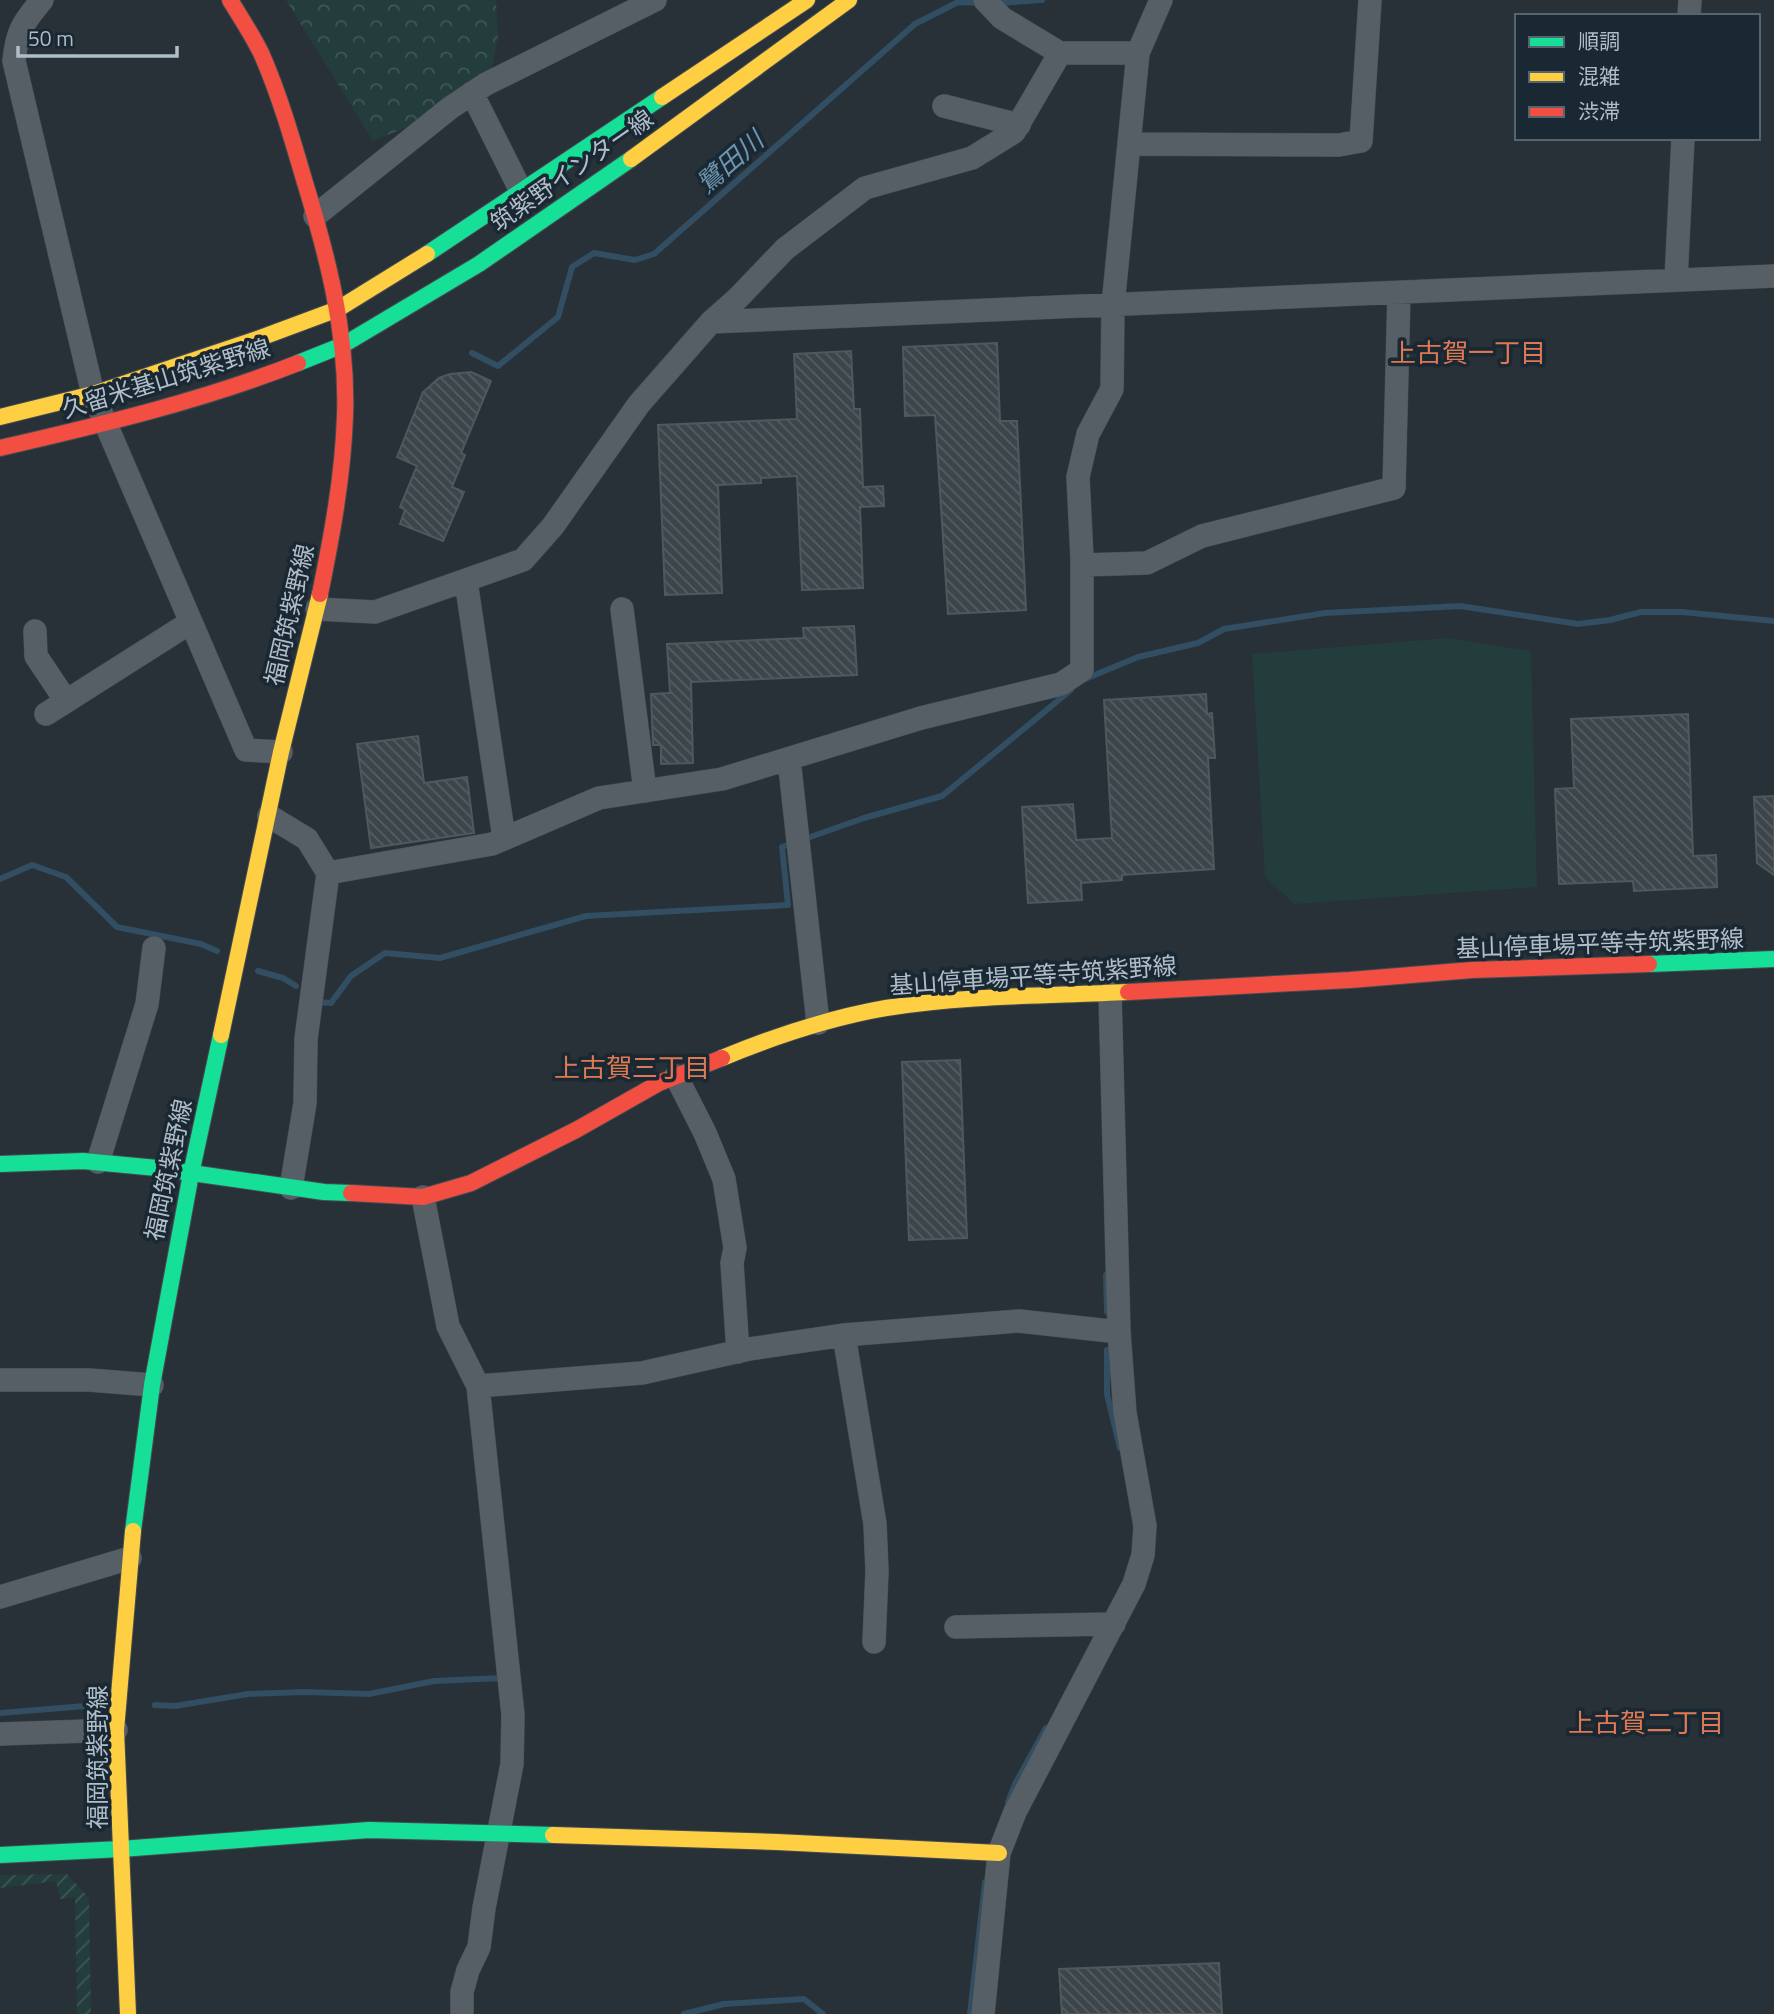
<svg xmlns="http://www.w3.org/2000/svg" width="1774" height="2014" font-family="'Titillium Web','Noto Sans JP',sans-serif">
<style>
.forest{fill:url(#forest-crowns)}
.park{fill:#233d3c}
.garden{fill:url(#garden-furrows)}
.lines{fill:none;stroke-linecap:round;stroke-linejoin:round}
.stream{stroke:#314e63;stroke-width:6}
.building{fill:url(#building-back-hatch);stroke:#4e585f;stroke-width:2}
.street-casing{stroke:#454c51;stroke-width:24}
.fast-casing{stroke:#454c51;stroke-width:18}
.slow-casing{stroke:#454c51;stroke-width:18}
.jam-casing{stroke:#454c51;stroke-width:18}
.street{stroke:#565f65;stroke-width:23}
.fast{stroke:#16e098;stroke-width:16}
.slow{stroke:#ffcf43;stroke-width:16}
.jam{stroke:#f24e42;stroke-width:16}
.labels{text-anchor:middle;stroke-width:7;stroke-linejoin:round;paint-order:stroke}
.street-label{font-size:24px;fill:#afbec9;stroke:#192832}
.water-label{font-size:26px;font-style:italic;fill:#6d96b0;stroke:#192832}
.neighbourhood-label{font-size:26px;fill:#df7954;stroke:#192832}
</style>
<defs>
<pattern id="forest-crowns" width="20" height="18" patternUnits="userSpaceOnUse" patternTransform="scale(1.75)"><rect width="20" height="18" fill="#233d3c"/><path d="M2 6a3 3 0 1 1 6 0M12 15a3 3 0 1 1 6 0" fill="none" stroke="#405757"/></pattern>
<pattern id="garden-furrows" width="10" height="10" patternUnits="userSpaceOnUse" patternTransform="scale(1.75)"><rect width="10" height="10" fill="#233d3c"/><path d="M-1 1l2-2M0 10L10 0M9 11l2-2" fill="none" stroke="#405757"/></pattern>
<pattern id="building-back-hatch" width="6" height="6" patternUnits="userSpaceOnUse" patternTransform="scale(1.75)"><rect width="6" height="6" fill="#3c454a"/><path d="M-1 5l2 2M0 0l6 6M5-1l2 2" fill="none" stroke="#565e63"/></pattern>
</defs>
<rect width="100%" height="100%" fill="#273137"/>
<path class="forest" d="M286,0H496L498,37L492,67L467,103L373,141Z"/>
<path class="park" d="M1448,638L1531,651L1537,887L1294,904L1265,877L1252,654Z"/>
<path class="garden" d="M67,1874L89,1898L91,2014H77L75,1897L60,1899L56,1881L0,1888V1875Z"/>
<g class="lines">
<path class="stream" d="M998,3L1042,0
M472,353L498,366L558,317L572,267L594,253L635,260L654,254L915,24L958,2L980,3
M1085,679L1138,657L1198,643L1224,629L1325,613L1460,606L1578,624L1610,620L1641,612H1682L1774,621
M0,879L32,865L66,877L117,927L201,944L217,951
M258,971L283,978L296,986
M318,1002L331,1003L351,976L385,953L440,958L586,916L788,905L782,847L864,818L942,796L1071,690
M1106,1275L1107,1312
M1107,1350V1394L1120,1448
M155,1705L175,1706L248,1694L305,1692L369,1694L434,1681L502,1678V1680
M0,1713L98,1705
M1008,1802L1015,1784L1046,1728
M684,2014L724,2004L804,1999L823,2014
M970,2014L985,1882"/>
</g>
<path class="building" d="M997,343L1000,421H1017L1026,610L948,614L935,415L905,416L903,347Z
M851,351L854,409H860L863,487L883,486L884,506L860,507L863,588L802,590L797,476L761,478V483L718,485L722,593L665,595L658,425L797,419L794,354Z
M471,372L491,381L461,453L465,455L452,487L464,492L443,541L400,524L405,510L400,507L417,466L397,457L423,392L439,378L450,374Z
M854,626L857,675L691,682L693,763L661,764V745H653L651,694L670,693L667,644L804,638L803,628Z
M1206,694L1207,714L1212,713L1215,758H1208L1214,869L1122,875V880L1081,883L1082,900L1028,903L1022,807L1073,804L1076,840L1112,838L1104,700Z
M1688,714L1693,856L1716,855L1717,887L1634,891L1633,881L1559,884L1555,789L1574,788L1571,719Z
M418,736L424,783L467,777L474,833L371,848L357,744Z
M1774,796V875L1757,863L1754,797Z
M960,1060L967,1238L909,1240L902,1062Z
M1219,1963L1222,2014H1062L1059,1969Z"/>
<g class="lines">
<g class="street-casing">
<path id="street" d="M42,0C23,23 17,30 14,61L93,394L246,750L281,752
M985,0L1002,18L1060,53H1138
M1689,16L1690,0
M472,93L521,191
M944,106L1019,125
M1129,144L1339,145L1361,141L1370,0
M315,216L450,108L486,84L655,0
M1676,280L1683,138
M711,322L1774,276
M1082,565L1147,563L1202,536L1394,488L1399,293
M466,581L504,838
M317,609L375,612L523,560L553,526L639,404L711,322L738,298L785,249L865,188L972,158L1014,132L1060,53
M622,609L645,791
M35,631L36,656L66,701
M46,714L191,622
M789,759L818,1023
M269,816L307,839L328,873L492,844L599,798L722,779L921,718L1061,684L1082,670V558L1078,477L1088,434L1112,389L1113,305L1138,53L1161,0
M676,1076L705,1133L724,1179L735,1248L732,1263L738,1352
M98,1162L147,1004L154,948
M291,1188L305,1103L306,1039L328,873
M423,1197L448,1326L478,1386L513,1715L512,1764L484,1908L479,1947L468,1970L462,1992V2014
M844,1335L875,1524L877,1571L874,1642
M0,1380H89L152,1385
M478,1386L642,1373L749,1349L844,1335L1019,1321L1119,1332
M0,1597L130,1558
M956,1627L1114,1624
M0,1734L116,1730
M983,2014L999,1853L1015,1812L1134,1584L1143,1555L1145,1526L1125,1413L1119,1332L1110,993"/>
</g>
<g class="fast-casing">
<path id="fast" d="M427,254L662,97
M298,363L343,345L479,264L631,159
M1649,964L1774,959
M0,1164L83,1161L157,1168L324,1192L351,1193
M133,1531L152,1385L191,1174L221,1035
M0,1855L121,1849L369,1830L553,1835"/>
</g>
<g class="slow-casing">
<path id="slow" d="M662,97L807,0
M631,159L849,0
M0,417L93,394L260,338L338,309L427,254
M221,1035L281,752L320,594
M722,1058C775,1036 829,1018 886,1008C965,995 1048,996 1128,992
M553,1835L777,1842L999,1853
M128,2014L116,1730L133,1531"/>
</g>
<g class="jam-casing">
<path id="jam" d="M230,0C241,18 253,36 262,55C279,94 291,135 303,176C327,254 348,333 345,416C343,476 332,535 320,594
M0,448C100,425 202,401 298,363
M1128,992L1350,980L1472,970L1649,964
M351,1193L423,1197L471,1183L576,1130L659,1083L722,1058"/>
</g>
<use href="#street" class="street"/>
<use href="#fast" class="fast"/>
<use href="#slow" class="slow"/>
<use href="#jam" class="jam"/>
</g>
<g class="labels">
<g class="street-label">
<text transform="translate(572 171) rotate(-35)" y="8">筑紫野インター線</text>
<text transform="translate(166 379) rotate(-17)" y="8">久留米基山筑紫野線</text>
<text transform="translate(290 615) rotate(-77)" y="8">福岡筑紫野線</text>
<text transform="translate(1600 944) rotate(-2)" y="8">基山停車場平等寺筑紫野線</text>
<text transform="translate(1033 976) rotate(-4)" y="8">基山停車場平等寺筑紫野線</text>
<text transform="translate(169 1170) rotate(-78)" y="8">福岡筑紫野線</text>
<text transform="translate(98 1757) rotate(-90)" y="8">福岡筑紫野線</text>
</g>
<g class="water-label">
<text transform="translate(730 162) rotate(-41)" y="9">鷺田川</text>
</g>
<g class="neighbourhood-label">
<text x="1468" y="362">上古賀一丁目</text>
<text x="632" y="1077">上古賀三丁目</text>
<text x="1646" y="1732">上古賀二丁目</text>
</g>
</g>
<rect x="1515" y="14" width="245" height="126" fill="#192832" stroke="#55646e" stroke-width="2"/>
<rect x="1529" y="37" width="35" height="10" fill="#16e098" stroke="#55646e" stroke-width="2"/>
<text x="1578" y="49" font-size="21" fill="#afbec9">順調</text>
<rect x="1529" y="72" width="35" height="10" fill="#ffcf43" stroke="#55646e" stroke-width="2"/>
<text x="1578" y="84" font-size="21" fill="#afbec9">混雑</text>
<rect x="1529" y="107" width="35" height="10" fill="#f24e42" stroke="#55646e" stroke-width="2"/>
<text x="1578" y="119" font-size="21" fill="#afbec9">渋滞</text>
<path d="M18 46v10h159v-10" fill="none" stroke="#afbec9" stroke-width="3.5"/>
<text x="28" y="46" font-size="21" fill="#afbec9" stroke="#192832" stroke-width="5" paint-order="stroke">50 m</text>
</svg>
